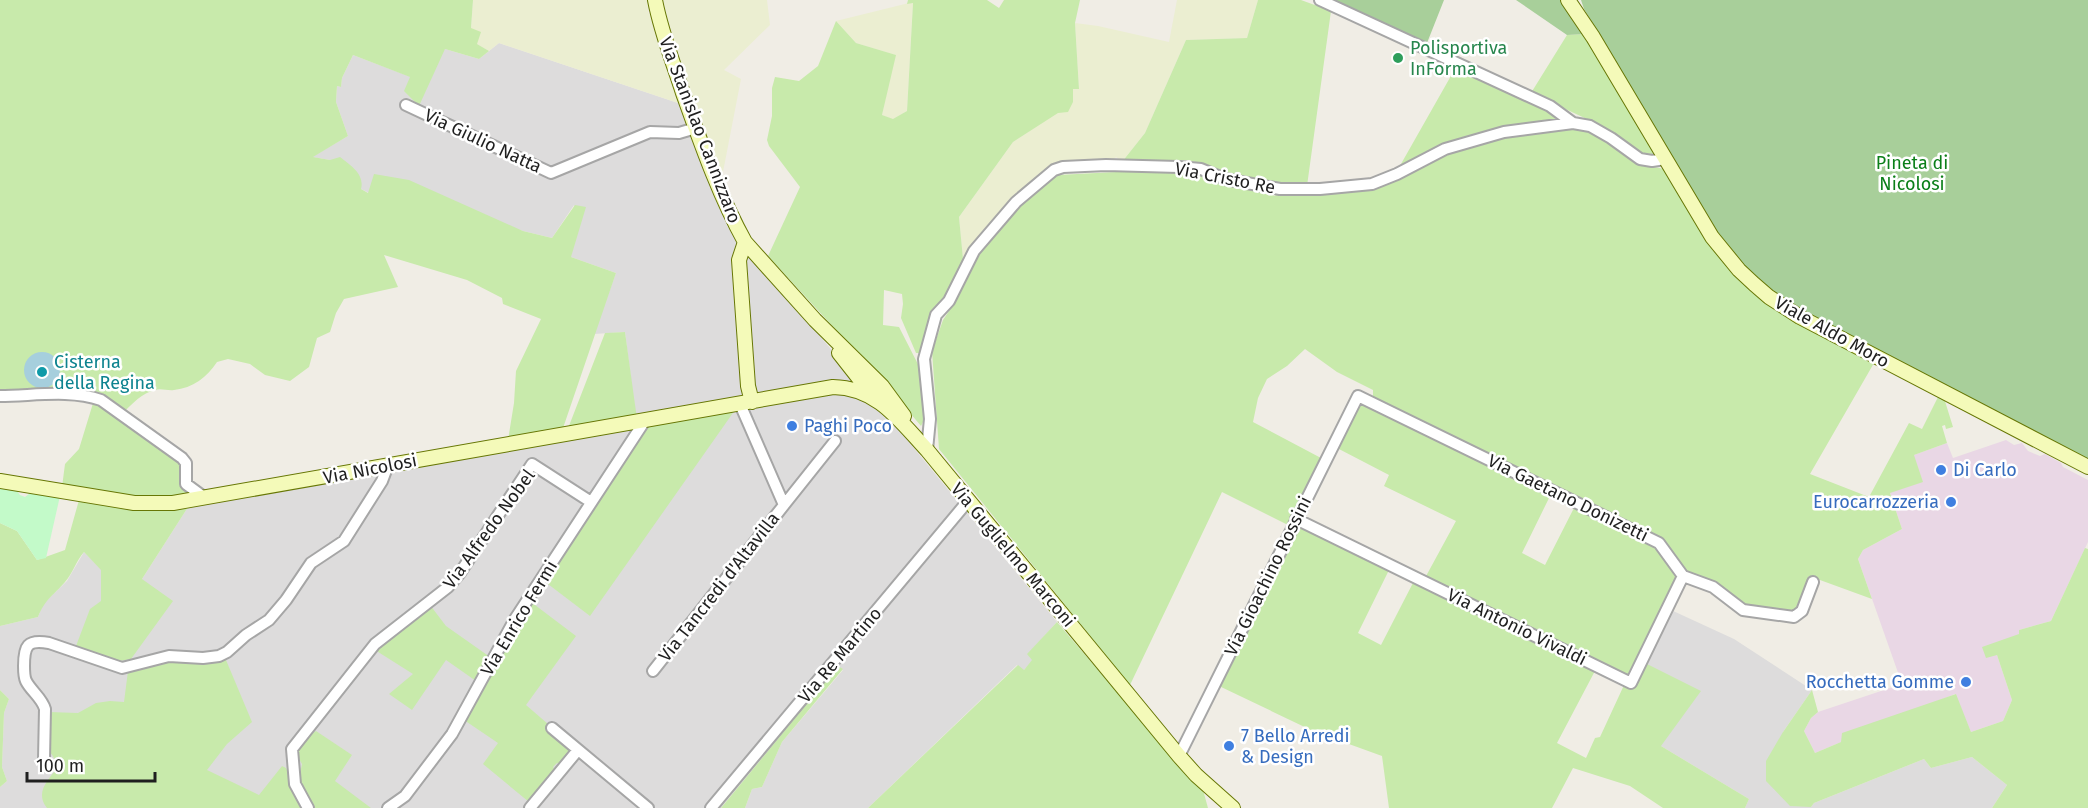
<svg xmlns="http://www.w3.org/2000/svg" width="2088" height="808" font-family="'Fira Sans',sans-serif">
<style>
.residential{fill:#dddcdc}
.industrial{fill:#e9d7e5}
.farmland{fill:#ebeed1}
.grass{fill:#c8eaab}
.forest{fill:#a8cf9a}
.park{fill:#c3fac9}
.water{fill:#a6cfdd}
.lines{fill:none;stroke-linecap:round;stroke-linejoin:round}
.street-casing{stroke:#a6a6a6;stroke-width:14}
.secondary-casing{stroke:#677705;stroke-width:16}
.street{stroke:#fff;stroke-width:10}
.secondary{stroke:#f4fab9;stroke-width:14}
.leisure-dot{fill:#2e9e5b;stroke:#fff;stroke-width:2}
.culture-dot{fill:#0f9aa8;stroke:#fff;stroke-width:2}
.shop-dot{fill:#3f7fe0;stroke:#fff;stroke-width:2}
.labels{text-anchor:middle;stroke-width:5;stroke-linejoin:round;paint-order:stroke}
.leisure-label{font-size:18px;fill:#27864d;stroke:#fff;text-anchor:start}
.street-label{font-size:18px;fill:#1f1f1f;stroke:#fff}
.park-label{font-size:18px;fill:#0b7f19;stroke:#fff}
.culture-label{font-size:18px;fill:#0d838f;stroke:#fff;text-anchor:start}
.shop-label{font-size:18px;fill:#366cbe;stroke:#fff;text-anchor:start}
</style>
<rect width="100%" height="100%" fill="#f0ede5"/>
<path class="residential" d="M499,43L681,104L691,138L727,226L890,419L1057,622L1028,654L1033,660L1023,671L1017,665L868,808H745L752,789L762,787L782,742L843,670L838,666L721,808H0V787L7,781L2,767L4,713L9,699L0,690V626L38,617L43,604L67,581L84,552L101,569V601L142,579L190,504L637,427L625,332L594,334L616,273L571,257L574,205L552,238L523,231L373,180L369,193L361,189L330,160L312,157L348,136L336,102L337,86L341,87L342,78L353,55L411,77L445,49L479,59Z
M1671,610L1734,639L1812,690L1783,732L1811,807L1814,803L1924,759L1931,768L1972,757L2007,785L1992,808H1745L1749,799L1661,746L1645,663Z"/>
<path class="industrial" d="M2006,440L2014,445L2022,443L2028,451L2040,456L2045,454L2061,463L2063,467L2088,480V542L2051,621L2019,630L2020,633L1997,655L2012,700L2003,721L1971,732L1955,694L1815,753L1804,731L1811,718L1818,712L1902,684L1858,559L1863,550L1902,529L1890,493L1914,455L1947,443L1953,458Z"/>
<path class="farmland" d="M473,0H650L651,10H649L648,13L651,14L655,34L681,104L499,43L489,51L477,44L471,29Z
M661,0H767L770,25L724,70L741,79L722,177L674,50Z
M1177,0H1258L1247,38L1186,40L1145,133L1122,162L1116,157L1112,162L1054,163L1024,187L983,230L963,259L959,217L1013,142L1073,102V89H1079L1075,23L1098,26L1169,42Z
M913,2L907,111L893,120L882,115L895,55L856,43L836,21Z"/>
<path class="grass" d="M0,0H473L471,28L481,32L477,44L489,51L479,59L445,49L419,106L404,91L410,77L353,55L342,78L341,87L337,86L336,102L348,136L313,157L330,160L340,157C350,165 365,174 361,189L368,193L374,174L409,180L523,231L552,238L575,205L586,207L571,257L616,273L562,431L508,440L514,403L516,371L541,319L503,304L502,298L467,280L384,255L398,287L344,299L336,313L330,332L317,338L309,367L290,381L265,375L250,364L228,359L217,362C207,377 193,388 174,390C168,391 161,388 155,390C142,393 133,403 124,412L107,400L0,392Z
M908,0H987L999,8L1004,0H1080L1075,23L1079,89H1073V102L1068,112L1058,113L1013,142L959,217L963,259L948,300L923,353H916L901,318L903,304L902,294L884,290L883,325L899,327L922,372L925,418L921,426L882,380L768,256L800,187L769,146L767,140L772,116V88L775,77L799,81L818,66L836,21L856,43L896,55L882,115L893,119L907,111L913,3L907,4Z
M1258,0H1301L1331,11L1307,186L1286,185L1225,174L1203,164L1188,160L1122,162L1145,133L1186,40L1247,38Z
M1585,34L1654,150L1652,156L1641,155L1604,127L1531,93L1567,35Z
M1456,67L1503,90L1547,107L1555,115V122L1504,129L1397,171Z
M1577,128L1610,141L1643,165L1665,169L1763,300L1799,324L1874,363L1810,474L1869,497L1909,423L1922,429L1939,395L1944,398L1953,427L1946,429L1945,425L1942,426L1947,443L1914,455L1923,482L1890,493L1902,529L1863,550L1858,559L1872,599L1809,576L1798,608L1791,613L1744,606L1683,573L1660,537L1373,399V390L1337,372L1305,349L1287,366L1267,379L1258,398L1253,422L1321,458L1288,525L1222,492L1130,685L939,449L932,351L943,320L953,305L976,253L1018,206L1058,175L1135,171L1195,172L1246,188L1270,192L1269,194L1275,196L1278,192L1374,188L1393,182L1445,155L1485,141L1512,134Z
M625,332L637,419L567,431L605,333Z
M94,400L179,458L197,496L153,500L62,487L65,464L79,449Z
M1360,404L1551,494L1522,553L1545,565L1575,506L1660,549L1678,582L1632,674L1627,676L1425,578L1456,521L1384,486L1389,475L1337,448L1356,407Z
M735,410L590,616L544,581L645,428L650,425Z
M79,500L149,510L190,504L142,579L173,601L131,659L119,661L76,646L90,609L101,601V570L84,552C76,561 73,573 65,582C53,596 45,599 38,617L0,626V523L17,531L37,560L65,550Z
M1296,524L1389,570L1358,633L1381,645L1414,581L1596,669L1557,743L1586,758L1595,738L1600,737L1625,683L1645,663L1701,691L1661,746L1749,799L1745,808H1663L1630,786L1573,768L1552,808H1389L1382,756L1313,731L1219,686Z
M2085,548L2088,549V808H1992L2007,785L1972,757L1931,768L1924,759L1814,803L1811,807L1790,806L1766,781V761L1783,732L1812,690L1818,712L1811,718L1804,731L1815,753L1841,742L1842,733L1956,694L1971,732L2003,721L2012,700L1997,655L1986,658L1982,647L2019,634V630L2051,621Z
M531,602L576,636L526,705L548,724L546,728L572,750L561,765L557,763L553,767L556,771L529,802L483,764L498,743L464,720Z
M430,605L446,626L490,657L476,681L446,660L412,710L389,694L413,674L375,650Z
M1057,622L1187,774L1203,790L1208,808H868L1018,665L1024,670L1032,660L1027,654Z
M226,660L252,722L227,744L207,770L259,795L282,766L286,768L306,808H47C34,792 49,779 59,766L49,750V712L78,713L96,703L110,701L124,702L128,671L171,661Z
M838,666L843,669L782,742L762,787L752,789L745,808H721Z
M0,690L9,699L4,713L2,767L7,781L0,787Z
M316,731L352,755L335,781L371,808H312C300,788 297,788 302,764C292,749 303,740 316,731Z"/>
<path class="forest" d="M1331,0H1444L1427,43Z
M1516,0H1561L1585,34L1567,35Z
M1581,0H2088V462L1809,316L1765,287L1744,266L1714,228L1584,9Z"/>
<path class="park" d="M0,486L15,488L20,495L25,497L33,491L60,496L46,558L37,560L17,531L0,523Z"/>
<path class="water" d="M24 370a18 18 0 1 1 36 0a18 18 0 1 1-36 0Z"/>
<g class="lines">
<g class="street-casing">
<path id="street" d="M1320,0L1550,106L1573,123
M406,105L551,173L650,132L679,133L696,128
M0,396C32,396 70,389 101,400L182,458L186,463V484L205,498
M927,450L930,419L924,359L936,315L949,301L974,251L1016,202L1054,170L1063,167L1106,165L1179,167L1201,169L1225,179L1280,189H1320L1372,184L1397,174L1445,149L1504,132L1573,123L1590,126L1611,138L1640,159L1652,161L1665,159
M784,505L835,441
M1296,519L1631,683L1683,576
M653,671L784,505L740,404
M552,728L648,808
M1179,756L1358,396L1659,543L1683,576L1713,587L1743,610L1794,617L1802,611L1813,582
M44,759L45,709C42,698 31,691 26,681C24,677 24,671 24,666C24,646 27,639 49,643L122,668L169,656L203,658L219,656L227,652L246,635L269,620L286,600L311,563L344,541L382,481L388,465
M308,808L295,784L292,749L375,644L448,587L460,573L532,464L591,502
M388,808L405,796L452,734L515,619L644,422
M530,808L578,750
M711,808L968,501"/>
</g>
<g class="secondary-casing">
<path id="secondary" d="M655,0C661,32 673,62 683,93C701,143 719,195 745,242L739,260L748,386L752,402
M1568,0L1593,37L1712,237L1739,270L1754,284L1769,297L1800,317L2088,467
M745,242L815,320L882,386L904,416
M839,353L872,395
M0,481L134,503H173L833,387C878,388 899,420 927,450L1179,756L1196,775L1233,808"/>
</g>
<use href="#street" class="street"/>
<use href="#secondary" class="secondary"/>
</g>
<circle class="leisure-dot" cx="1398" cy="58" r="6"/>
<circle class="culture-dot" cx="42" cy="372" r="6"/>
<g class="shop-dot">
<circle cx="792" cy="426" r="6"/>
<circle cx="1941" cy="470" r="6"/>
<circle cx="1951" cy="502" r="6"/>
<circle cx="1966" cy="682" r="6"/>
<circle cx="1229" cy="746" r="6"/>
</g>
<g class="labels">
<g class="leisure-label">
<text x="1410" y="54">Polisportiva<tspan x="1410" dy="21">InForma</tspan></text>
</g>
<g class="street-label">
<text transform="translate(700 130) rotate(69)" y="6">Via Stanislao Cannizzaro</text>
<text transform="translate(483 141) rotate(25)" y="6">Via Giulio Natta</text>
<text transform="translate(1225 178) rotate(11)" y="6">Via Cristo Re</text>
<text transform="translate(1832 332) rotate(29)" y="6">Viale Aldo Moro</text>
<text transform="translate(370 469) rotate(-11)" y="6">Via Nicolosi</text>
<text transform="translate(1568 498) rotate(26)" y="6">Via Gaetano Donizetti</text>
<text transform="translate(489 529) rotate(-54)" y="6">Via Alfredo Nobel</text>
<text transform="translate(1013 555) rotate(50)" y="6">Via Guglielmo Marconi</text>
<text transform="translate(1268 576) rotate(-64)" y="6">Via Gioachino Rossini</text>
<text transform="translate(719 587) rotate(-52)" y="6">Via Tancredi d'Altavilla</text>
<text transform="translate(519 618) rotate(-59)" y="6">Via Enrico Fermi</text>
<text transform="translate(1517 627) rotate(26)" y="6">Via Antonio Vivaldi</text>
<text transform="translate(840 655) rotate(-50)" y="6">Via Re Martino</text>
</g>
<g class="park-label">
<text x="1912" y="169">Pineta di<tspan x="1912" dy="21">Nicolosi</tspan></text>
</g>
<g class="culture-label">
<text x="54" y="368">Cisterna<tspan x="54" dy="21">della Regina</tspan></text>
</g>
<g class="shop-label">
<text x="804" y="432">Paghi Poco</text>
<text x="1953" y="476">Di Carlo</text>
<text x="1939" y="508" text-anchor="end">Eurocarrozzeria</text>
<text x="1954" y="688" text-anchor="end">Rocchetta Gomme</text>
<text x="1241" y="742">7 Bello Arredi<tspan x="1241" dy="21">&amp; Design</tspan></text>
</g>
</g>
<path d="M27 772v9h128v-9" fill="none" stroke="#1f1f1f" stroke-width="3"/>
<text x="36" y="772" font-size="18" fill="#1f1f1f" stroke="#ffffff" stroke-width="4.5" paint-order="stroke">100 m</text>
</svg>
